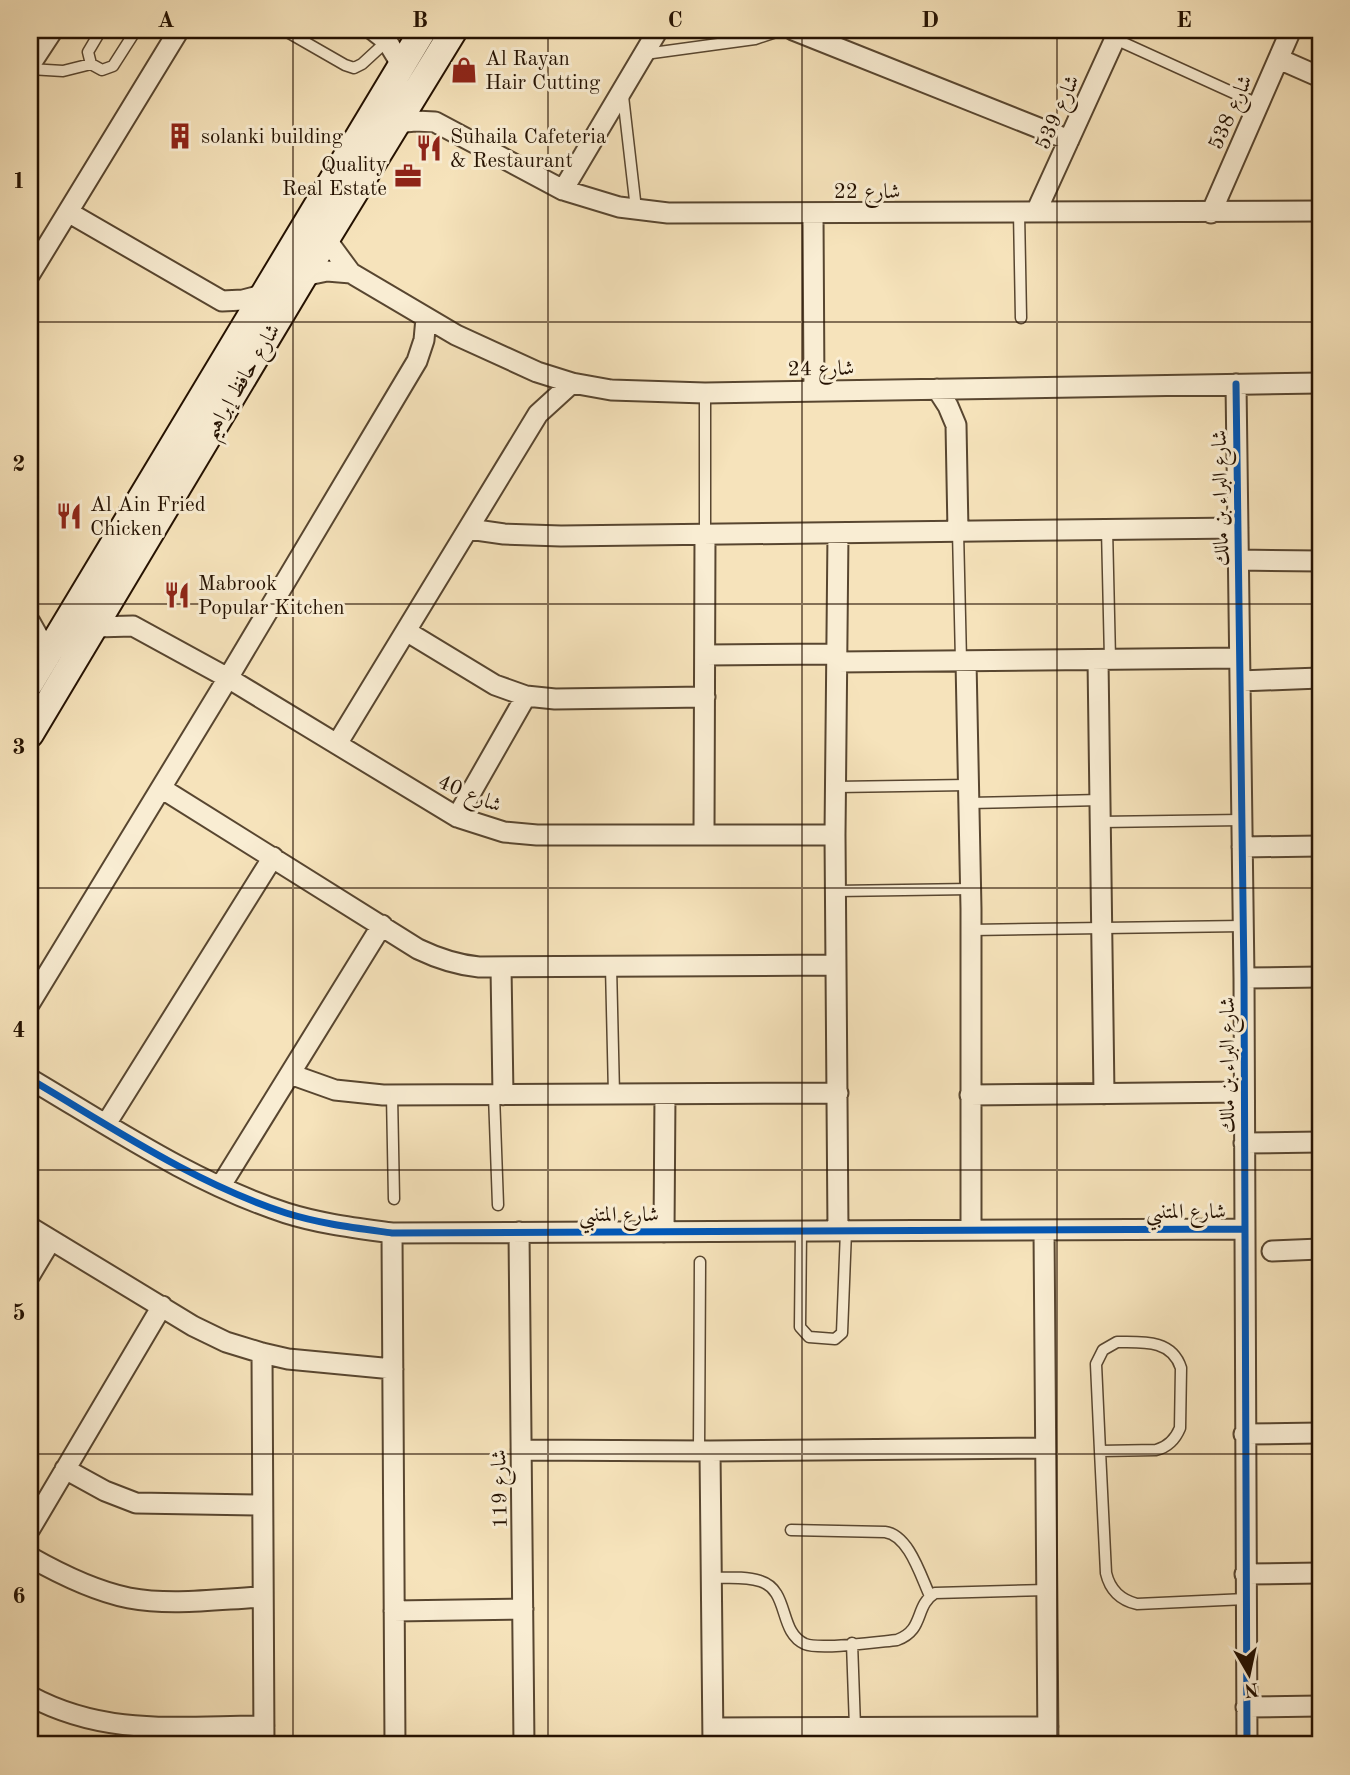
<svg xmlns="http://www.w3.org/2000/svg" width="1350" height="1775" font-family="'Old Standard TT',Amiri,serif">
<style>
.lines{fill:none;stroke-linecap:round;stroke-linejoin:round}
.lane-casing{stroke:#584630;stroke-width:13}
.street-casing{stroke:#584630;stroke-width:23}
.secondary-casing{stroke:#241101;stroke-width:30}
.lane{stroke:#f9edd3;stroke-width:10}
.street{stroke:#f9edd3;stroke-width:19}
.secondary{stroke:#f9edd3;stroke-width:26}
.cycleway-casing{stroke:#f9edd3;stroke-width:11}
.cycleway{stroke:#0057b8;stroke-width:7}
.grid{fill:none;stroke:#241101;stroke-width:2;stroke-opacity:0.55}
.labels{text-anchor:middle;stroke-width:6;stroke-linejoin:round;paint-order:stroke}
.poi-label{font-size:21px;fill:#241101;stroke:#f9edd3;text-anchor:start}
.street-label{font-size:21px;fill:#241101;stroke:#f9edd3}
.neatline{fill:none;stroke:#241101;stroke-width:2.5}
.grid-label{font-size:23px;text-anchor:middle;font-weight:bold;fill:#241101}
</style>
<rect width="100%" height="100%" fill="#f6e3bb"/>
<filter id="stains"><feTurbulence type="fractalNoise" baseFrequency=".00286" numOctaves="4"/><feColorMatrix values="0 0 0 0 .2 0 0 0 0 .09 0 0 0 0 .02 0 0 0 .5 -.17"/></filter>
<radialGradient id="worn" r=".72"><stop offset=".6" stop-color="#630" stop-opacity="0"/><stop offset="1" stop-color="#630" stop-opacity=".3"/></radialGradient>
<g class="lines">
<g class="lane-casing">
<path id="lane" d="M101,30L88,52L91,64L102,70L113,66L136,30
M284,30L345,65L354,68L362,64L387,41
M1115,39L1258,104
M645,54L755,39L782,30
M30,69L63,71L91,64
M623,96L636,209
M1019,212L1021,318
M705,393V535
M1107,529L1110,659
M958,531L961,661
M836,787L968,785
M969,803L1100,800
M1100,822L1242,820
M836,891L971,889
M971,930L1243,926
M611,966L614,1094
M392,1095L394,1199
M494,1095L498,1205
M801,1231L800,1327L809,1337L835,1339L842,1333L846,1231
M1117,1342C1142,1342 1172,1339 1181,1368L1180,1428C1175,1440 1168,1447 1156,1450L1100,1451L1096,1364L1103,1350Z
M699,1451L700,1262
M1100,1451L1106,1573C1110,1590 1120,1600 1137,1604L1246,1599
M791,1530L885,1532C909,1535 921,1577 930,1596
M711,1578C726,1578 745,1576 760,1581C790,1590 778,1632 805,1644C820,1650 877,1642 897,1640C925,1630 914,1606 935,1593L1047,1590
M852,1643L855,1727"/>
</g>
<g class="street-casing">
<path id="street" d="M373,30L387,41L401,64
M793,30L1069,140
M1279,59L1320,77
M30,65L53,30
M396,123L415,121L435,122L563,190L619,207L668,213L1320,211
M563,190L658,30
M68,212L222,301L243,300L262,295
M1036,212L1119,30
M1211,213L1291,30
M813,214L814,390
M326,239L351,273L456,335L537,372L572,383L611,390L705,393L1320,383
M30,274L179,30
M303,276L327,271L351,273
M1236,384L1244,978L1247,1745
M937,389L948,406L956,425L958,531
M469,529L504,534L561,536L1238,528
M1238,560L1320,561
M30,622L39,638L43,662
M95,627L133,626L228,678L457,817L504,832L537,835H835
M406,631L495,685L526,696L555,699L705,697
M705,655L837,654
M1098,660L1104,1094
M966,661L971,909V1230
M837,662L1239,658
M1240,681L1320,678
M337,744L538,414L572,383
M161,788L418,949C439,959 457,965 479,967L836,965
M457,817L526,696
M704,834L705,535
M1242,847L1320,846
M501,967L503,1095
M1244,978L1320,977
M30,1003L228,678L417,361L424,340L426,318
M290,1074L335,1090L383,1095L838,1093
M30,1079C113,1128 194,1183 286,1213C321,1224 356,1228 392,1233L1245,1229
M970,1095L1244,1092
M106,1124L273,857
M1244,1143L1320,1142
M220,1187L382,925
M30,1227L193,1326L226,1342L262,1353L288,1359L393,1369
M1044,1230L1048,1745
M838,1231L835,835L838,533
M519,1232L524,1745
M664,1232L665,1094
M392,1233L395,1745
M1272,1251L1320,1249
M30,1275L51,1240
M262,1353L264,1745
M1244,1434L1320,1433
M521,1450L710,1451L1045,1448
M710,1451L713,1745
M65,1469L105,1491L136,1503L262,1505
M30,1529L162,1306
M30,1557C60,1574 94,1591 129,1598C172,1606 219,1599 263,1597
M1245,1574L1320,1573
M394,1611L523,1609
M30,1696C106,1737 180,1726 264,1726
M1246,1707L1320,1706
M713,1728L1048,1727"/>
</g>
<g class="secondary-casing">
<path id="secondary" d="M30,683L423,30
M30,734L326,239L454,30"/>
</g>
<use href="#lane" class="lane"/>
<use href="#street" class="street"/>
<use href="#secondary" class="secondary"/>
<g class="cycleway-casing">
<path id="cycleway" d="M1236,384L1244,978L1247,1745
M30,1079C113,1128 194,1183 286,1213C321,1224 356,1228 392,1233L1245,1229"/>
</g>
<use href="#cycleway" class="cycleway"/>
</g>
<path class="grid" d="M293,30V1745M548,30V1745M802,30V1745M1057,30V1745M30,322H1320M30,604H1320M30,888H1320M30,1170H1320M30,1454H1320"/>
<defs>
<g id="shop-bare" transform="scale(2.1)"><path d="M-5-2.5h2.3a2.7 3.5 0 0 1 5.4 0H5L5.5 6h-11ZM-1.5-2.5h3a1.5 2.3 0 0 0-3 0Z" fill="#8f2418" stroke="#f9edd3" stroke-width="2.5" paint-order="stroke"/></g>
<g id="building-bare" transform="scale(2.1)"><path d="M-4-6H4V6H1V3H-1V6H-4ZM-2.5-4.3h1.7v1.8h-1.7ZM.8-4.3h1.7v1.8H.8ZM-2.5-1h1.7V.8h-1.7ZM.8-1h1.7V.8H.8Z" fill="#8f2418" stroke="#f9edd3" stroke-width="2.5" paint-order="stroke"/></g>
<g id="restaurant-bare" transform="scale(2.1)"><path d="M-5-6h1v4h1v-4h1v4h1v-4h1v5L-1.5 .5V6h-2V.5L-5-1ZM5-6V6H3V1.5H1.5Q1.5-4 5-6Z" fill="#8f2418" stroke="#f9edd3" stroke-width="2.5" paint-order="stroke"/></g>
<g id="office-bare" transform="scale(2.1)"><path d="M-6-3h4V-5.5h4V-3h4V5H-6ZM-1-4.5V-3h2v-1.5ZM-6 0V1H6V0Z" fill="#8f2418" stroke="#f9edd3" stroke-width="2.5" paint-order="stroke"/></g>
</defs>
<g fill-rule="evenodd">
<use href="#shop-bare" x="464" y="70"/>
<use href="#building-bare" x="180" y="136"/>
<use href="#restaurant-bare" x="429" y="148"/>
<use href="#office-bare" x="408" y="176"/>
<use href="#restaurant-bare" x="69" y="516"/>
<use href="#restaurant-bare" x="177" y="595"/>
</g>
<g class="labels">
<g class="poi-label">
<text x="485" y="65">Al Rayan<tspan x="485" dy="24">Hair Cutting</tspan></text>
<text x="201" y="143">solanki building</text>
<text x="450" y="143">Suhaila Cafeteria<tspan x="450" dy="24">&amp; Restaurant</tspan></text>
<text x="387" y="171" text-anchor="end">Quality<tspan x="387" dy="24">Real Estate</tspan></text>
<text x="90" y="511">Al Ain Fried<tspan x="90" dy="24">Chicken</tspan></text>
<text x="198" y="590">Mabrook<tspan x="198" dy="24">Popular Kitchen</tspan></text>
</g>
<g class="street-label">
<text transform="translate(1057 112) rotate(-66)" y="7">شارع 539</text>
<text transform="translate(1230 112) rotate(-66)" y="7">شارع 538</text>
<text x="867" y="198">شارع 22</text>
<text transform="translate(821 368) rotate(-1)" y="7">شارع 24</text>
<text transform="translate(241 381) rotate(-59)" y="7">شارع حافظ إبراهيم</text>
<text transform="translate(1220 498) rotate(-91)" y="7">شارع البراء بن مالك</text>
<text transform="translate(470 793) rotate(23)" y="7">شارع 40</text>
<text transform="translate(1227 1065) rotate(-90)" y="7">شارع البراء بن مالك</text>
<text x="1186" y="1218">شارع المتنبي</text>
<text x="619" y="1221">شارع المتنبي</text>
<text transform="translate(499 1489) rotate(-91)" y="7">شارع 119</text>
</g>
</g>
<rect width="1350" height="1775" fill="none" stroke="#f6e3bb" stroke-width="77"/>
<g transform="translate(1249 1674) rotate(171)" stroke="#f9edd3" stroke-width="5" paint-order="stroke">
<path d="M0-5L12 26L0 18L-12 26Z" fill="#241101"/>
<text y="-10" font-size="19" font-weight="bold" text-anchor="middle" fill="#241101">N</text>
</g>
<rect x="38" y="38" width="1274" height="1698" class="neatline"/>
<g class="grid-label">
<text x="166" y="27">A</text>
<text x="420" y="27">B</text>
<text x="675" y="27">C</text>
<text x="930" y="27">D</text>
<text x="1184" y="27">E</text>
<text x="19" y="188">1</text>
<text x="19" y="471">2</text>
<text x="19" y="754">3</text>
<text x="19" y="1037">4</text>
<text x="19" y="1320">5</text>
<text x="19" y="1603">6</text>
</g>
<rect width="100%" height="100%" filter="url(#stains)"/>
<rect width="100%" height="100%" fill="url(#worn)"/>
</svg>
